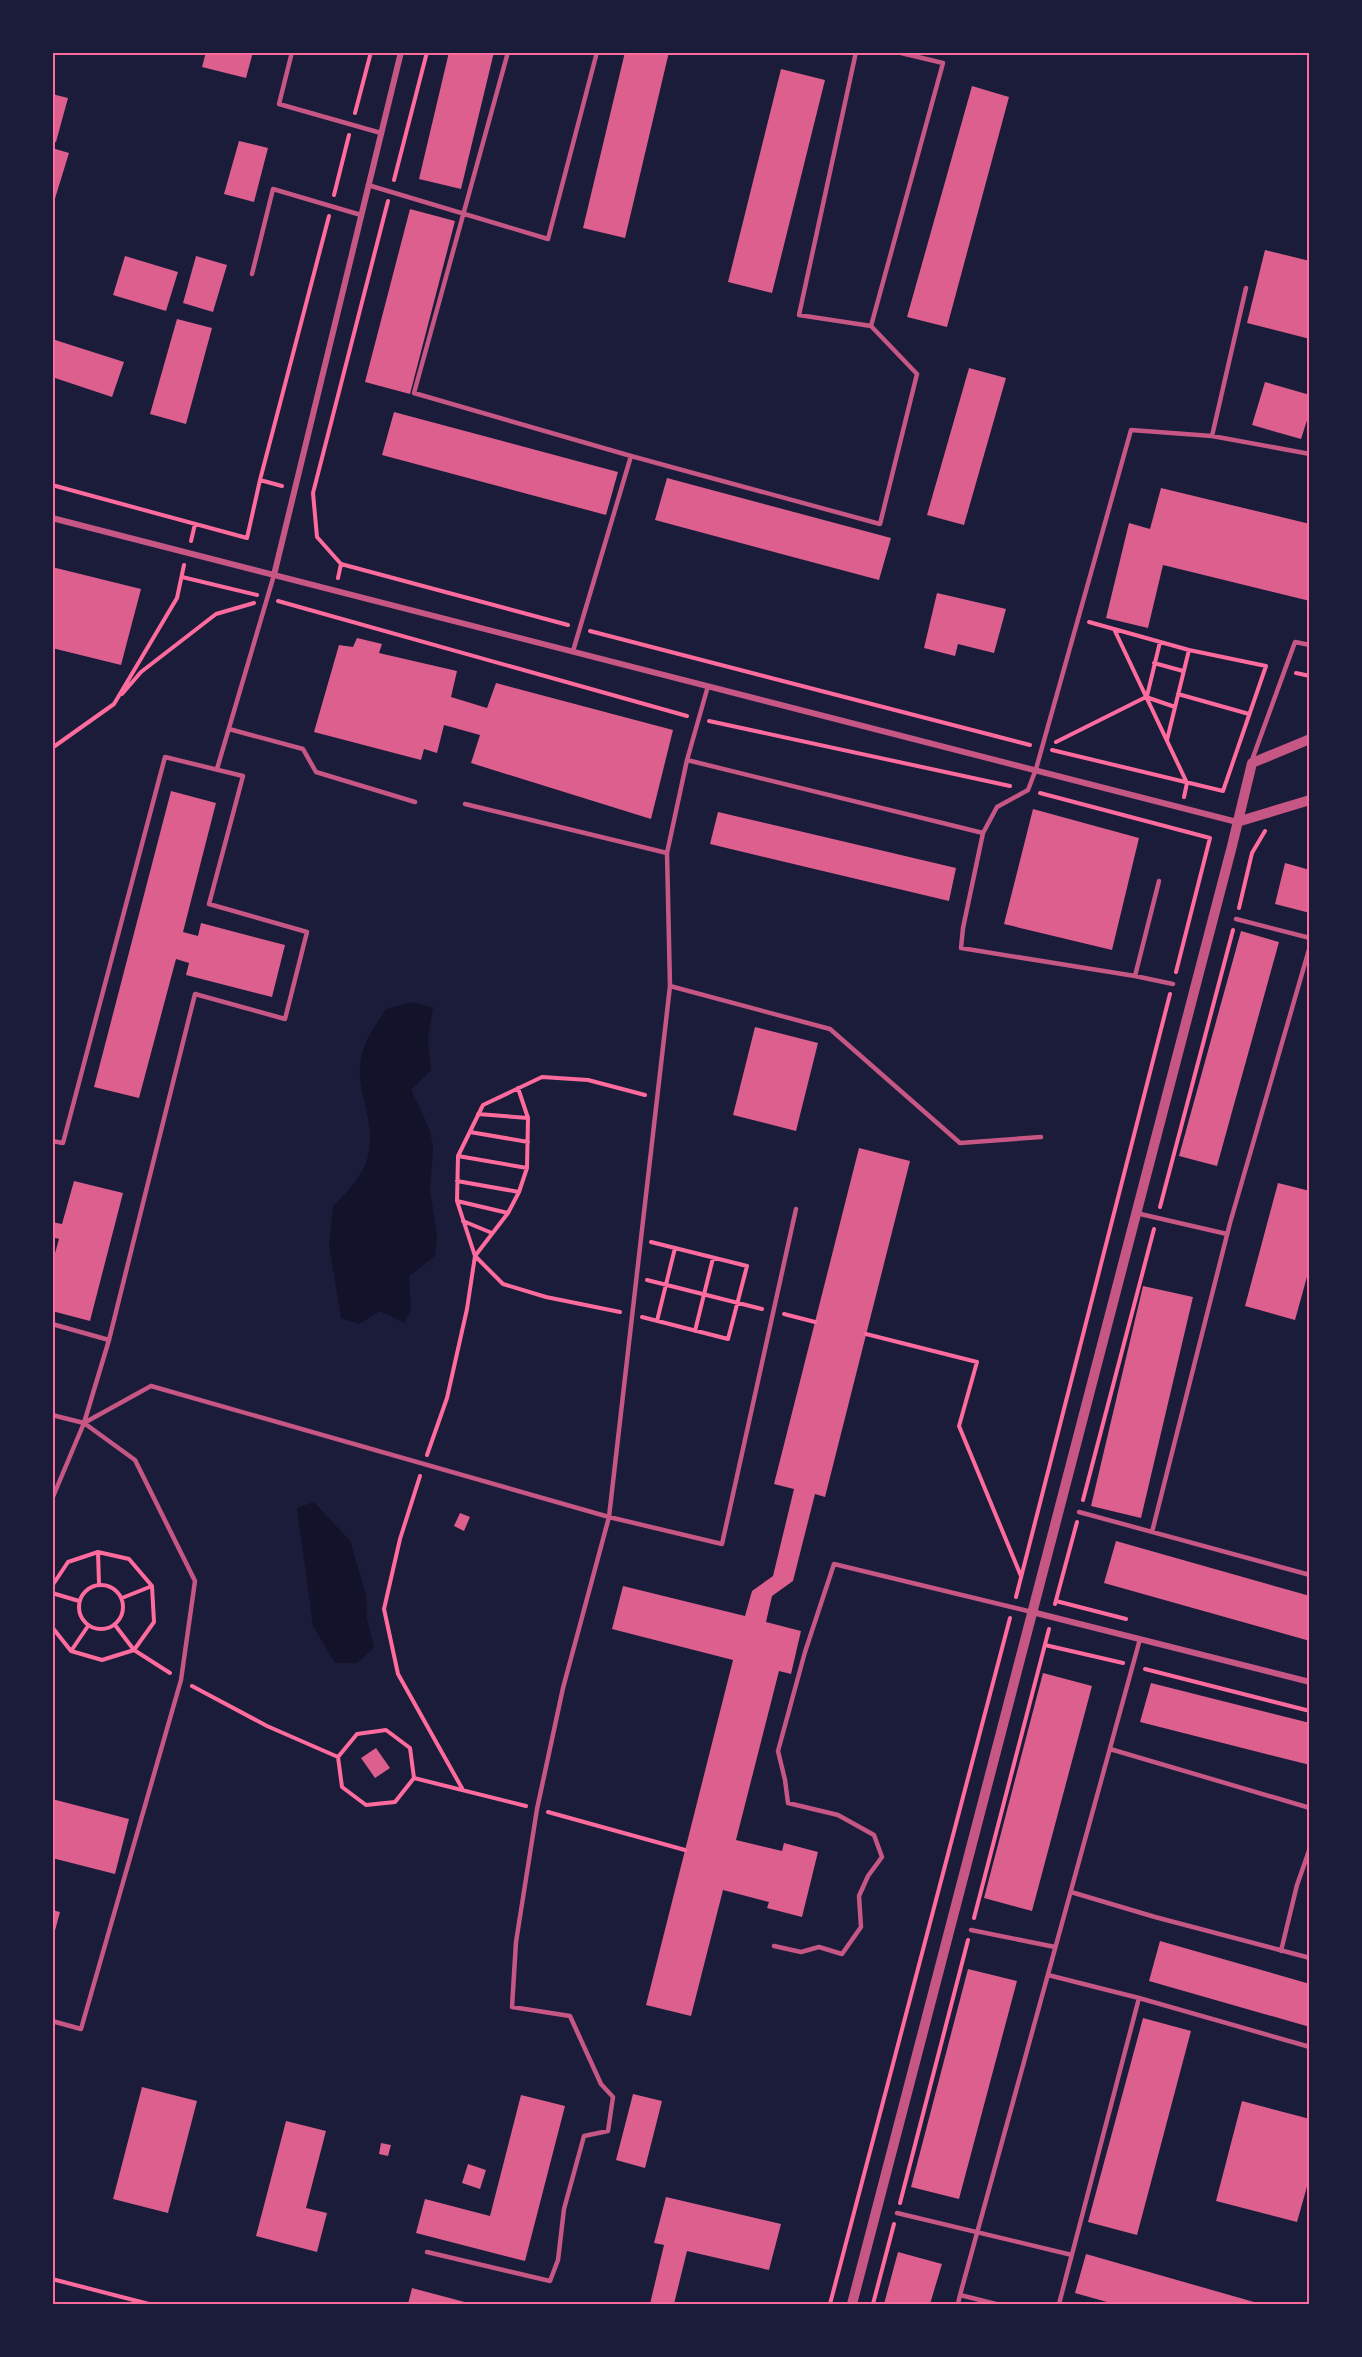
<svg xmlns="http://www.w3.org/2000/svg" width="1362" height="2357" font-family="'Libre Baskerville',serif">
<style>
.water{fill:#12122b}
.building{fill:#dd5f8e}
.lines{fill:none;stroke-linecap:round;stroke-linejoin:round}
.path{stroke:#ff6b9d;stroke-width:4}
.service{stroke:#c65784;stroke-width:4.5}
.minor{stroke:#c65784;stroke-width:6}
.tertiary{stroke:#c65784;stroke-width:10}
.neatline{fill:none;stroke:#ff6b9d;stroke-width:2}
</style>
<rect width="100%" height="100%" fill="#1b1b3a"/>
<path class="water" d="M414,1002L433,1008L428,1038L431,1070L411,1090L429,1128L433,1147L430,1190L437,1237L435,1256L409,1276L411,1308L405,1323L380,1311L359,1324L341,1318L329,1245L333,1206C368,1172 377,1153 365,1104C361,1089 358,1074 361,1059C364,1040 376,1025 386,1009Z
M314,1502L350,1541L366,1595L367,1619L374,1648L357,1663H335L313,1626L297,1508Z"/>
<path class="building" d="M206,52H253L246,78L202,67Z
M449,52H494L461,189L419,179Z
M625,52H669L625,238L583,228Z
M781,69L825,80L772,293L728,282Z
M972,86L1009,97L947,327L907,317Z
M52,94L68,98L56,142L52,141Z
M239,141L268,148L254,202L224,194Z
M52,148L69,153L53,205H52Z
M410,209L455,221L410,394L365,382Z
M1265,250L1310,261V339L1247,323Z
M125,256L178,272L166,311L113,295Z
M196,256L227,265L213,312L183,303Z
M177,319L212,328L186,424L150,414Z
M52,339L124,362L112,397L52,377Z
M969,368L1006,378L964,525L927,515Z
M1265,382L1310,395V411L1301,439L1252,425Z
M394,412L618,472L606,515L382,455Z
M667,478L891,538L879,580L655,520Z
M1161,488L1310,524V601L1163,565L1148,628L1106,618L1129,523L1150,529Z
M52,567L141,589L121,665L52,648Z
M937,593L1006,609L994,653L958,644L955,656L924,648Z
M357,638L382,644L379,653L457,671L451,697L487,708L496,683L673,730L651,819L471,763L480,735L444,725L437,753L424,749L421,760L314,732L339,645L353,647Z
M171,791L216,803L183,932L198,936L201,923L285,945L272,997L186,975L189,963L176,959L139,1098L94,1087Z
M1033,809L1139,838L1112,950L1004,924Z
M718,812L956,868L949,901L710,844Z
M1285,863L1310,870V913L1275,904Z
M1241,931L1279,942L1217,1166L1179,1156Z
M755,1027L818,1043L796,1131L733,1115Z
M859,1148L910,1161L825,1497L815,1494L793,1581L772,1596L766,1622L801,1631L791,1674L779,1671L736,1840L782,1851L784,1843L818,1852L802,1917L767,1908L769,1902L723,1890L691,2016L646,2005L733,1660L612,1629L623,1586L745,1616L752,1591L773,1576L794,1489L774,1484Z
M74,1181L123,1193L90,1321L52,1311V1264L59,1239L52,1237V1222L62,1224Z
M1278,1183L1310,1191V1266L1295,1320L1245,1306Z
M1143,1286L1193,1297L1141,1518L1091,1506Z
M460,1513L470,1517L464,1531L454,1526Z
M1116,1541L1310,1596V1641L1104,1583Z
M1043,1673L1092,1686L1032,1911L984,1898Z
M1151,1683L1310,1723V1765L1140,1722Z
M376,1748L390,1768L375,1778L361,1758Z
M52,1799L129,1819L115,1874L52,1858Z
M52,1910L60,1912L53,1938H52Z
M1160,1941L1310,1984V2027L1149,1981Z
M968,1969L1017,1981L959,2199L911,2187Z
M1143,2018L1191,2031L1137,2235L1088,2222Z
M142,2087L197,2101L168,2213L113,2199Z
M633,2094L662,2101L645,2168L616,2160Z
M521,2095L565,2106L525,2261L416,2233L425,2199L490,2216Z
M1242,2101L1310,2119V2176L1297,2222L1216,2201Z
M286,2121L326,2131L306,2208L327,2213L317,2252L256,2236Z
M381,2143L391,2145L388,2156L379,2154Z
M468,2164L486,2170L480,2189L462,2183Z
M666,2197L781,2224L769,2270L687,2251L674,2304H650L664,2245L654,2243Z
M898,2252L942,2264L930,2304H884Z
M1086,2254L1261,2304H1114L1075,2293Z
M412,2288L472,2304H408Z"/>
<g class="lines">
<path class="path" d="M355,113L371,52
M394,180L427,52
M334,195L349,135
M388,201L313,493L317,537L341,564L568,625
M260,480L329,216
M52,485L247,538L260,480L282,486
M191,541L195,524
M182,577L257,595
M338,578L341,564
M278,601L687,716
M1114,629L1187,783L1184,797
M590,631L1030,745
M1154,663L1183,671
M1296,673L1310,676
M122,694L141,672L216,614L254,603
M1178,694L1249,714
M1147,696L1160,642
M709,721L1010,786
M1167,740L1189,650
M1056,742L1146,697L1175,707
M52,748L114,704L177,598L184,565
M1052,750L1223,791L1266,666L1189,650L1089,622
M1040,793L1210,838L1176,972
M1239,908L1252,853L1265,831
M478,1114L528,1118
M470,1132L528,1142
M458,1156L527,1168
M457,1181L519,1192
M457,1201L508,1213
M1160,1207L1233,930
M463,1221L492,1233
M647,1280L762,1309
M620,1312L546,1297L503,1284L475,1256L457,1201L458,1156L483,1105L542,1077L588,1080L645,1095
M784,1314L815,1322
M642,1317L728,1339L747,1266L651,1242
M657,1321L675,1248
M695,1331L713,1258
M866,1334L977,1362L959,1426L1021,1576
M427,1455L447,1398L467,1309L475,1256L508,1213L519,1192L527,1168L528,1118L518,1088
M420,1476L400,1539L384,1609L398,1674L463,1790
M1083,1500L1154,1229
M98,1552L99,1584
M79 1607a22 22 0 1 1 44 0a22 22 0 1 1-44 0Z
M52,1586L68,1562L98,1552L129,1559L152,1586L154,1622L134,1650L102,1660L71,1651L52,1627
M52,1593L79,1601
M1016,1597L1170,994
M122,1598L152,1586
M1056,1601L1126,1619
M1055,1604L1077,1522
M115,1625L134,1650L170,1673
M1045,1645L1123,1663
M71,1651L88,1626
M1145,1669L1310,1711
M192,1686L267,1726L338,1757
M386,1730L410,1748L414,1778L395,1802L366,1805L342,1787L338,1757L357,1734Z
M414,1778L526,1806
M548,1812L685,1850
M974,1918L1049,1629
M900,2203L968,1940
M52,2279L149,2304
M830,2304L1010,1618
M873,2304L894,2224"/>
<path class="service" d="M292,52L279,104L381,133
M508,52L414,393L631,456
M856,52L799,315L871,326
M368,185L548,239L597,52
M252,274L273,189L361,215
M1212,436L1246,288
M573,651L631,456L880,524L917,374L871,326L943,63L897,52
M708,686L687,760L983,833L997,807L1028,790L1036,769L1131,430L1212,436L1310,454
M229,729L303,749L316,772L415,802
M1252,760L1295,642L1310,645
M217,769L274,575
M465,804L667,853L687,760
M983,833L963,928L961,948L1135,976L1173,984
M1236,919L1310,938
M1135,976L1159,881
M670,986L830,1029L960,1143L1041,1137
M52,1141L63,1143L165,757L243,776L209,904L307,932L285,1019L195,994L109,1340L84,1423
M1136,1213L1227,1234
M52,1324L109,1340
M52,1415L84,1423L135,1460L195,1581L181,1680L81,2029L52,2021
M52,1499L84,1423L151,1386L609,1517L722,1544L796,1209
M1079,1512L1310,1575
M1152,1532L1230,1223L1310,946
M1110,1749L1310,1808
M1071,1892L1155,1917L1310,1958
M971,1930L1055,1947
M774,1946L801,1952L819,1947L842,1954L861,1927L859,1896L868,1876L882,1857L874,1835L838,1815L788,1803L785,1780L778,1751L805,1652L834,1564L1032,1612
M1281,1951L1297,1885L1310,1848
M1048,1975L1139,1998L1059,2304
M1139,1998L1310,2047
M897,2213L1072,2255
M427,2252L550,2281L558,2260L564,2209L584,2136L608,2131L613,2097L601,2084L570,2016L512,2007L516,1942L537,1809L563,1688L609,1517L670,986L667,853
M960,2295L1140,1639
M958,2304L960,2295L996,2304"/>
<path class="minor" d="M52,518L1237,822
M274,575L401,52
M1032,1612L1310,1682"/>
<path class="tertiary" d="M1237,822L1310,800
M852,2304L1232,846L1252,763L1310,739"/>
</g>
<rect width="1362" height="2357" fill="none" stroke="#1b1b3a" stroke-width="108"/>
<rect x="54" y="54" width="1254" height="2249" class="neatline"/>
</svg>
